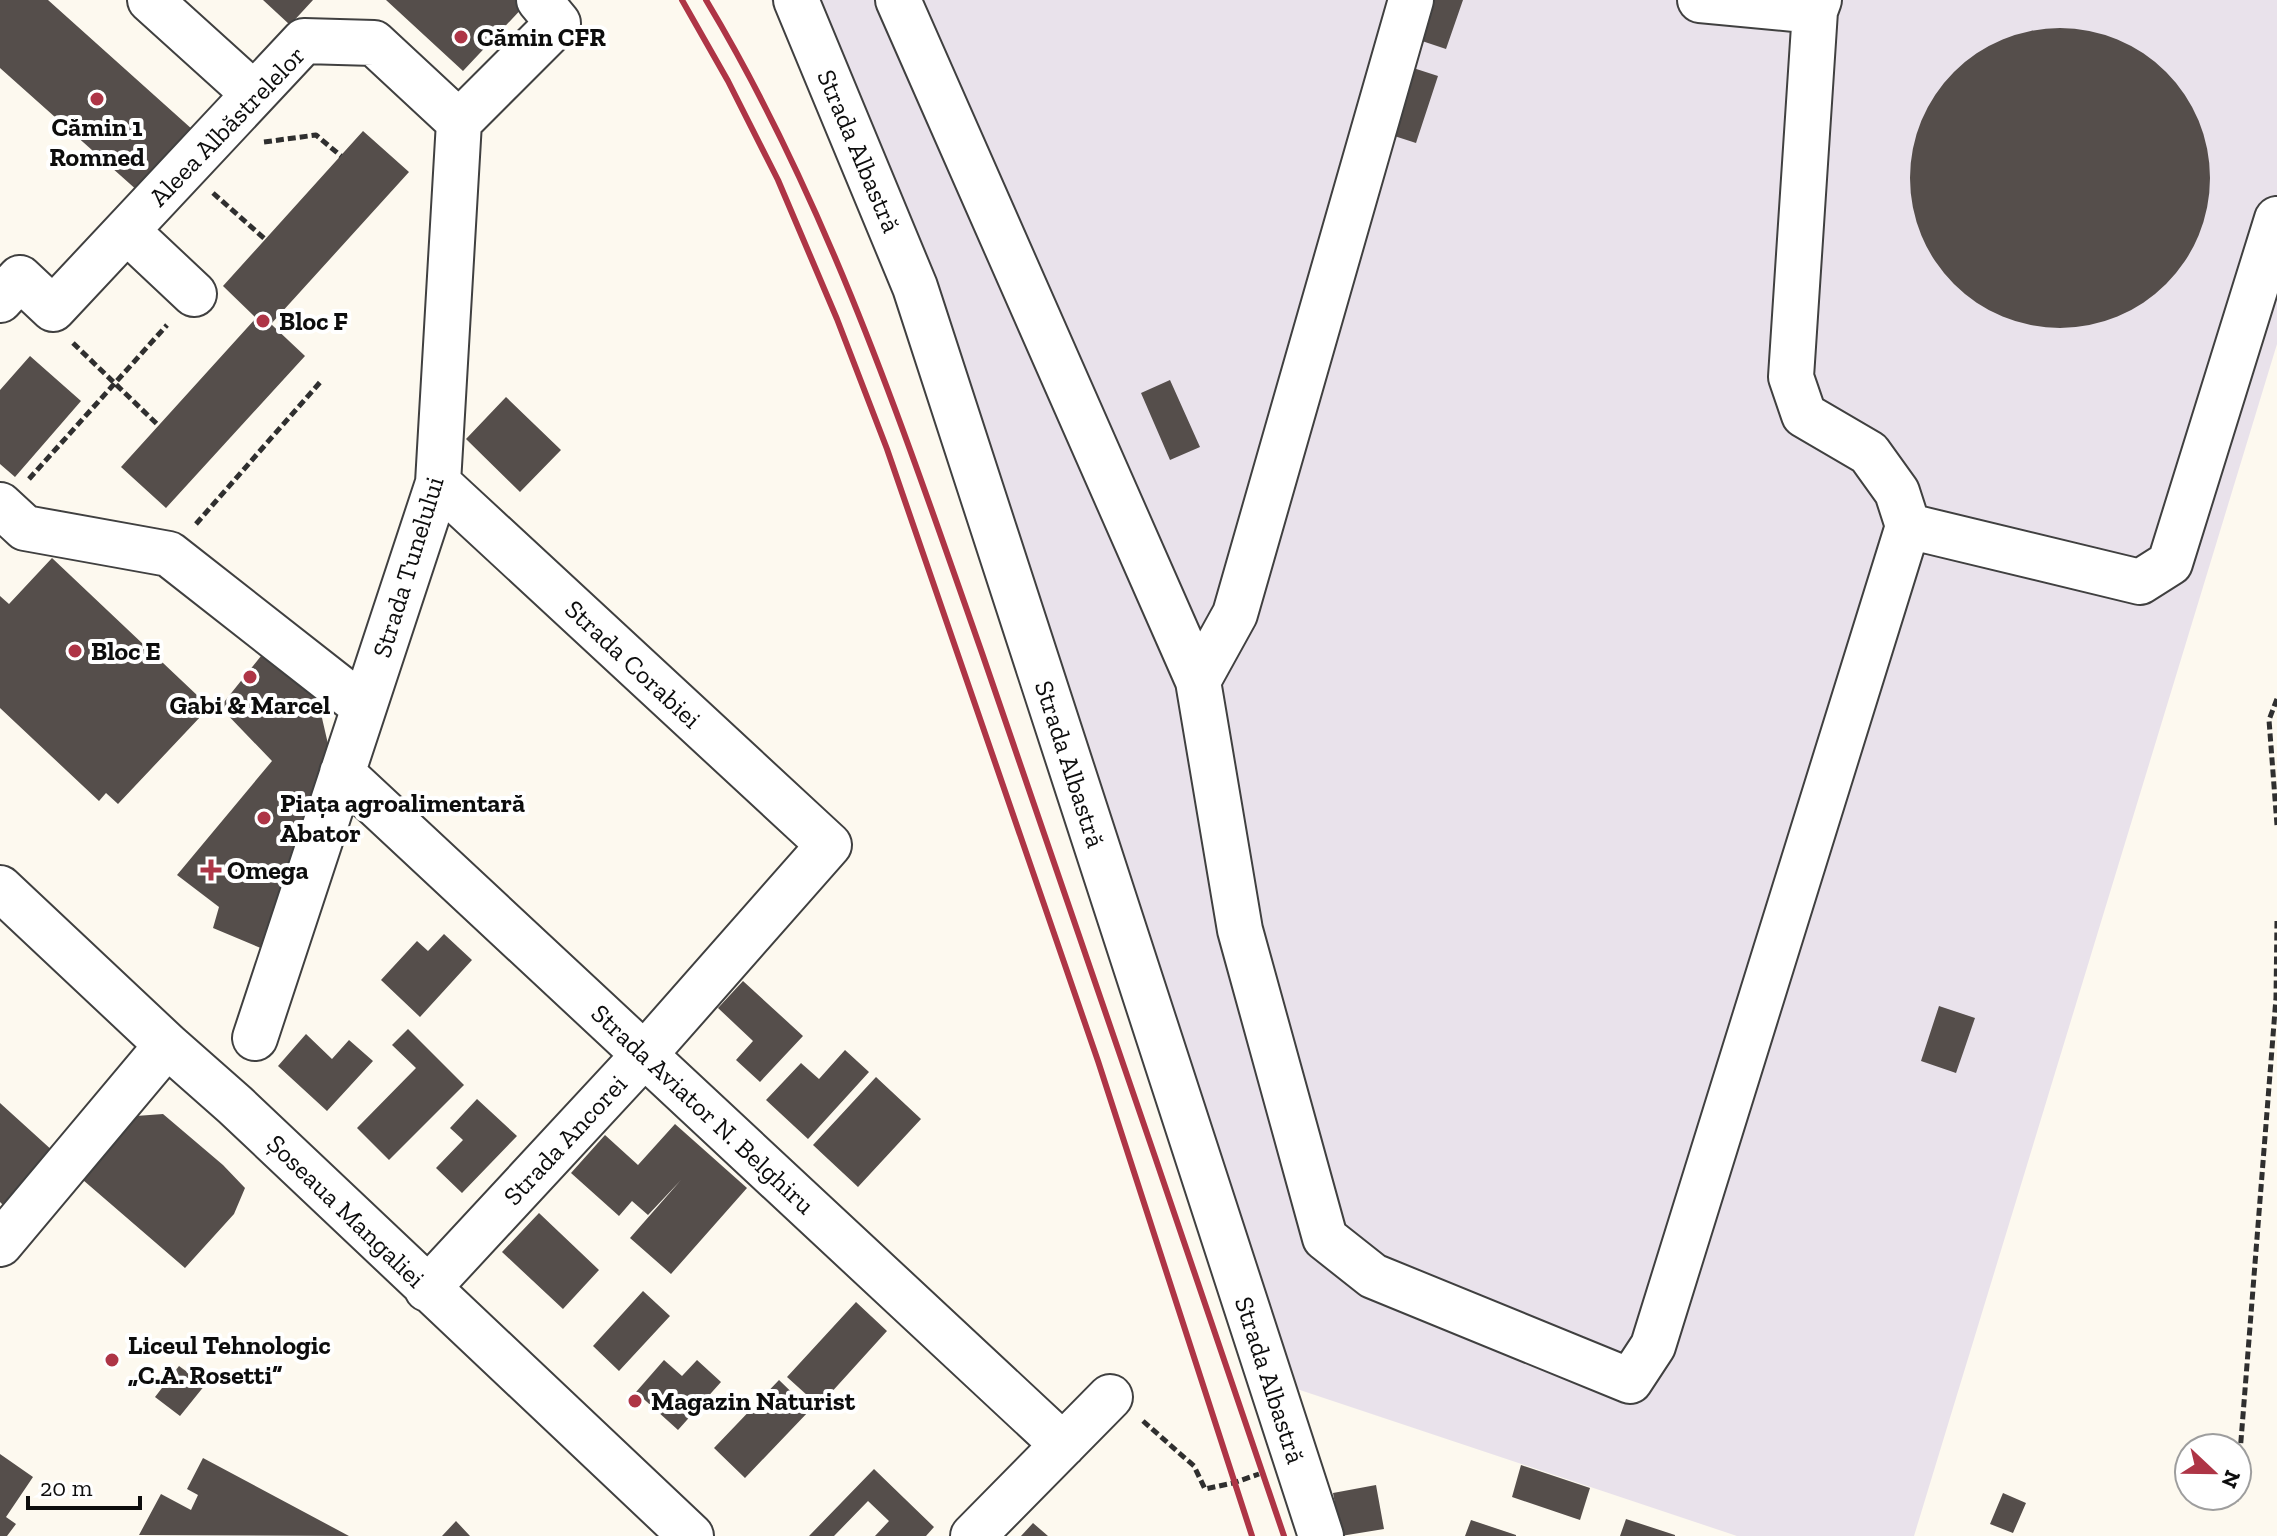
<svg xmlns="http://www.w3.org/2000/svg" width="2277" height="1536" font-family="'Zilla Slab',serif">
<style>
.industrial{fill:#e9e2eb}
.building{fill:#554e4b}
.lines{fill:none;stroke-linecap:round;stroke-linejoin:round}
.minor-casing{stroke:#404040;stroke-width:48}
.path{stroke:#2f2f2f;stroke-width:5;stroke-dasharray:8 4;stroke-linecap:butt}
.minor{stroke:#fff;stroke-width:44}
.rail{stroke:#ae3546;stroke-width:6}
.poi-dot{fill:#ae3546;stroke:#fff;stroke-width:3}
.labels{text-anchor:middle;stroke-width:8;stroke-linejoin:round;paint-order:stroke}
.poi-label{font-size:26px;font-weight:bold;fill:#0d0d0d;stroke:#fff;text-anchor:start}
.street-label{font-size:26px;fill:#0d0d0d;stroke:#fff}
</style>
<rect width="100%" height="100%" fill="#fdf9ef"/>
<path class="industrial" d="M771,0H2277V344L1914,1536H1737L1255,1375L896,295Z"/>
<path class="building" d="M0,0H48L193,130L139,192L0,68Z
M263,0H313L290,25Z
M386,0H524L527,3L463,71Z
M1425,0H1463L1446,49L1413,38Z
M1910 178a150 150 0 1 1 300 0a150 150 0 1 1-300 0Z
M1404,65L1438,76L1416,143L1382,132Z
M363,131L409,172L271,324L305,356L166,508L121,467L256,318L223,286Z
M30,356L81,401L15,477L0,464V390Z
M1170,380L1200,447L1170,460L1141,393Z
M506,397L561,450L520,492L466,439Z
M52,558L199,697L191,705L202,715L118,804L106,793L99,801L0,708V596L9,604Z
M269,646L333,697L322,718L328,744L263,949L213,928L219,907L177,875L272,761L220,707Z
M444,934L472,960L420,1017L381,980L417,941L428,951Z
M743,981L803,1036L760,1082L736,1060L753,1041L718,1008Z
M1939,1006L1975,1018L1956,1073L1921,1061Z
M408,1029L464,1085L389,1160L357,1128L416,1068L392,1045Z
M306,1034L332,1059L349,1040L373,1061L327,1111L278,1066Z
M845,1050L869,1072L808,1139L766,1100L801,1063L819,1079Z
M876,1077L921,1119L858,1187L813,1145Z
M477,1099L517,1136L462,1193L436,1168L463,1140L450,1128Z
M0,1103L54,1152L4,1206L0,1202Z
M163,1114L223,1165L245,1188L234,1214L185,1268L83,1180L136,1116Z
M675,1124L747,1188L671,1274L630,1238L681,1180L648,1215L632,1201L619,1216L571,1173L605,1135L638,1165Z
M539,1213L599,1270L563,1309L502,1252Z
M643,1291L670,1316L619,1371L593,1346Z
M856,1302L887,1331L819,1406L787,1377Z
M664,1360L682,1376L697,1360L721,1382L678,1430L636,1392Z
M179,1366L205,1385L180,1416L155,1397Z
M779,1380L810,1410L745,1478L714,1448Z
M0,1454L33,1477L6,1517L16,1524L7,1536H0Z
M203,1458L349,1536L139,1535L161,1494L191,1510L198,1495L187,1489Z
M1521,1465L1590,1488L1580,1520L1512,1497Z
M874,1469L934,1527L926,1536H875L889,1521L868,1501L834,1536H809Z
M1376,1485L1384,1529L1341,1536L1333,1493Z
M2003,1493L2026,1503L2013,1533L1990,1524Z
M1626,1519L1675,1535V1536H1620Z
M1471,1520L1516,1535V1536H1465Z
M456,1521L470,1536H442Z
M1033,1523L1048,1536H1021Z"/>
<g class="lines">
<g class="minor-casing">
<path id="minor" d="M150,0L254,94
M796,0L915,287L1321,1536
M898,0L1198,681L1240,930L1325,1238L1373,1276L1630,1381L1653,1346L1908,526L2140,582L2170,563L2277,219
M1700,0L1815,11
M1819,0L1815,11L1791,377L1804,415L1869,453L1897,492L1908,526
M127,231L194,294
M0,300L20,278L53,309L304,41L374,43L459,122
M0,505L25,528L169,554L364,707
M1198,681L1235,614L1411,0
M342,773L1063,1445
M0,888L167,1045L235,1105L691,1536
M255,1038L438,483L459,122L558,23L539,0
M0,1244L167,1045
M427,1289L644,1055L829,845L438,483
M973,1536L1110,1397"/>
</g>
<path class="path" d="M264,142L316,135L341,156
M213,193L265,239
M73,343L158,425
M29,479L167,325
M196,524L322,380
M2277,699L2269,720L2277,825
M1143,1421L1194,1466L1205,1489L1233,1483L1259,1474
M2237,1491L2276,998L2277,921
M2236,1501L2237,1496"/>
<use href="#minor" class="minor"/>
<path class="rail" d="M682,0L728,81L778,180L837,319L887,449L1098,1061L1252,1536
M706,0C828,203 904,431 982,653C1085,946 1183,1242 1284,1536"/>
</g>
<g class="poi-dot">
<circle cx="461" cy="37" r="8"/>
<circle cx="97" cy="99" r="8"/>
<circle cx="263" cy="321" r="8"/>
<circle cx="75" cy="651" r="8"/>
<circle cx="250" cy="677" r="8"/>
<circle cx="264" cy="818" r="8"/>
<path d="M207 858h8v8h8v8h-8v8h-8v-8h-8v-8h8z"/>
<circle cx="112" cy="1360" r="8"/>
<circle cx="635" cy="1401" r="8"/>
</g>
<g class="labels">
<g class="poi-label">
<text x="477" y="46">Cămin CFR</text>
<text x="97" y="136" text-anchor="middle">Cămin 1<tspan x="97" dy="30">Romned</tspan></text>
<text x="279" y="330">Bloc F</text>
<text x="91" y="660">Bloc E</text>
<text x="250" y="714" text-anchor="middle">Gabi &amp; Marcel</text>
<text x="280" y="812">Piața agroalimentară<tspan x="280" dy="30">Abator</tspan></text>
<text x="227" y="879">Omega</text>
<text x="128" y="1354">Liceul Tehnologic<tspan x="128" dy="30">„C.A. Rosetti”</tspan></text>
<text x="651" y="1410">Magazin Naturist</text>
</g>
<g class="street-label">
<text transform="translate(227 126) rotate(-46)" y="9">Aleea Albăstrelelor</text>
<text transform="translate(859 151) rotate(67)" y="9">Strada Albastră</text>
<text transform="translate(408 567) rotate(-73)" y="9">Strada Tunelului</text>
<text transform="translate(633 664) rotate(43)" y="9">Strada Corabiei</text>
<text transform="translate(1070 764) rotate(72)" y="9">Strada Albastră</text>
<text transform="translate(703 1109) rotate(43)" y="9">Strada Aviator N. Belghiru</text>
<text transform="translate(565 1140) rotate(-47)" y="9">Strada Ancorei</text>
<text transform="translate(346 1211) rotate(44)" y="9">Șoseaua Mangaliei</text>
<text transform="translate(1270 1380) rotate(72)" y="9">Strada Albastră</text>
</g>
</g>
<g transform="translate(2213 1472) rotate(112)"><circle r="38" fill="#ffffff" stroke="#9e9e9e" stroke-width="2"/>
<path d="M0-6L14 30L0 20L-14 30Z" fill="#ae3546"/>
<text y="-12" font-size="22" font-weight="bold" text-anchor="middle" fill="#0d0d0d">N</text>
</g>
<path d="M28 1496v12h112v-12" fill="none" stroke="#0d0d0d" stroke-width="4"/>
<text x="40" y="1496" font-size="24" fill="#0d0d0d" stroke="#ffffff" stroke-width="6" paint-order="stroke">20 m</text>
</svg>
